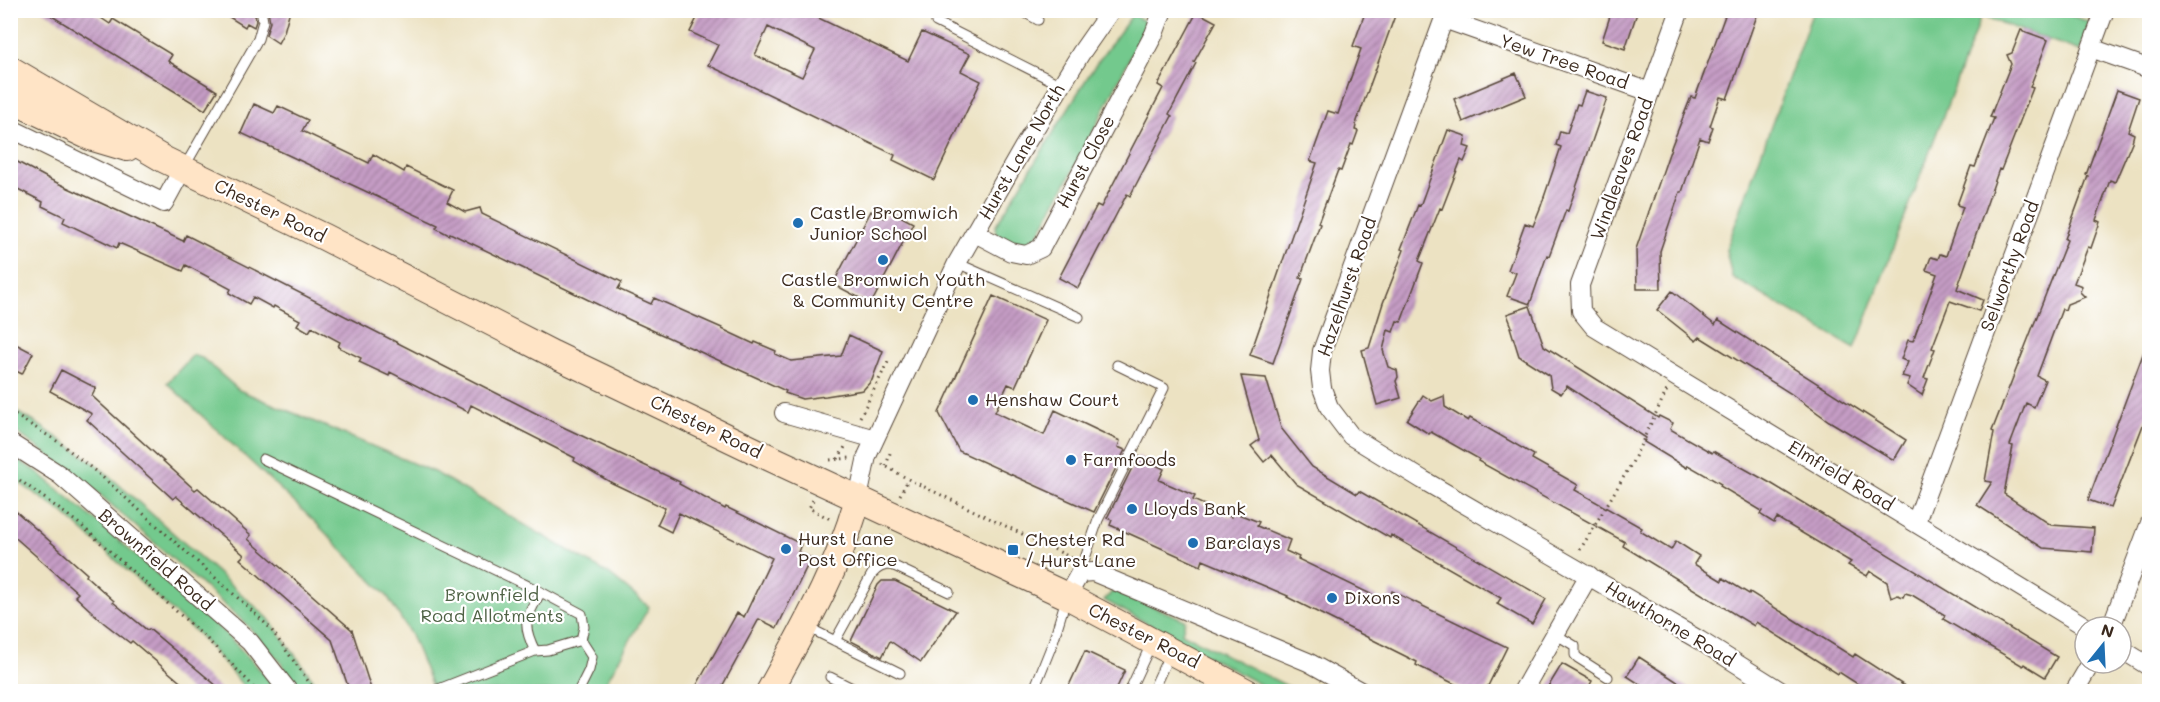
<svg xmlns="http://www.w3.org/2000/svg" width="2160" height="702" font-family="Mali,sans-serif">
<style>
.green{fill:#73c98d;stroke:#577a56;stroke-width:1.5}
.building{fill:url(#building-hatch);fill-rule:evenodd}
.lines{fill:none;stroke-linecap:round;stroke-linejoin:round}
.lane-casing{stroke:#564637;stroke-width:11}
.street-casing{stroke:#564637;stroke-width:20}
.secondary-casing{stroke:#564637;stroke-width:28}
.path{stroke:#564637;stroke-width:3;stroke-dasharray:1.5 4.5;stroke-linecap:butt}
.lane{stroke:#fff;stroke-width:9}
.street{stroke:#fff;stroke-width:18}
.secondary{stroke:#ffe4c6;stroke-width:26}
.poi-dot{fill:#1f6fb2;stroke:#fff;stroke-width:2}
.labels{text-anchor:middle;stroke-width:4.5;stroke-linejoin:round;paint-order:stroke}
.street-label{font-size:18px;fill:#3b2a1e;stroke:#fff}
.poi-label{font-size:18px;fill:#3b2a1e;stroke:#fff;text-anchor:start}
.park-label{font-size:18px;fill:#4f6245;stroke:#fff}
</style>
<defs>
<pattern id="building-hatch" width="6" height="6" patternUnits="userSpaceOnUse" patternTransform="scale(1.5)"><rect width="6" height="6" fill="#c59cc5"/><path d="M-1 1l2-2M0 6l6-6M5 7l2-2" fill="none" stroke="#a17f9f"/></pattern>
</defs>
<rect width="100%" height="100%" fill="#fff"/>
<filter id="ink" filterUnits="userSpaceOnUse"><feTurbulence type="fractalNoise" baseFrequency=".0167" numOctaves="2"/><feDisplacementMap in="SourceGraphic" scale="12" xChannelSelector="R" yChannelSelector="G"/><feConvolveMatrix kernelMatrix="1 2 1 2 8 2 1 2 1" color-interpolation-filters="sRGB"/></filter>
<filter id="wash" filterUnits="userSpaceOnUse"><feTurbulence type="fractalNoise" baseFrequency=".008" numOctaves="4" result="noise"/><feDisplacementMap in="SourceGraphic" scale="24" xChannelSelector="R" yChannelSelector="G"/><feGaussianBlur stdDeviation="1.35" result="paint"/><feColorMatrix in="noise" values="0 0 0 0 0 0 0 0 0 0 0 0 0 0 0 0 0 1.4 0 .05"/><feComposite in="paint" operator="in"/></filter>
<g filter="url(#wash)">
<rect width="100%" height="100%" fill="#ece2c2"/>
<path class="green" d="M2058,11L2090,22L2080,51L1981,16L1855,349L1732,277L1726,250L1813,11Z
M1133,14L1147,23L1083,152L1036,238L1026,247L997,239L995,227L1092,70Z
M193,355L202,358L239,390L436,473L609,574L649,607L601,691H434L411,635L388,597L314,521L167,383Z
M10,408L36,423L97,465L268,618L314,681L320,691H299L280,661L245,623L88,484L11,428Z
M17,460L35,470L101,525L226,634L269,679L276,691H248L200,636L62,512L11,477V464Z
M1114,590L1185,620L1182,633L1297,691H1272L1104,600Z"/>
<g id="blocks">
<path class="building" d="M42,10H89L110,24L113,19L172,55L168,61L217,91L205,110Z
M218,10H254L256,21L254,27L247,23L245,27Z
M268,10H290L284,32L278,43L266,35L270,22Z
M701,10H802L908,61L922,32L970,54L961,71L981,81L934,180L893,160L895,155L708,65L718,45L690,32ZM768,27L815,50L802,77L755,55Z
M1366,10H1397L1357,121L1355,130L1358,131L1353,145L1351,144L1341,171L1338,170L1318,223L1320,224L1300,278L1303,279L1273,363L1250,355L1317,163L1310,161L1328,111L1338,114L1361,49L1353,46Z
M1612,10H1638L1625,49L1602,41Z
M1727,10H1759L1727,99L1720,97L1710,126L1713,127L1708,141L1700,138L1682,192H1680L1660,251L1661,289H1637L1636,249L1672,145L1691,97L1695,98Z
M1197,12L1216,22L1194,62L1196,63L1169,114L1172,116L1130,196L1127,194L1078,288L1059,278L1097,205L1101,207L1163,88L1158,85Z
M2021,30L2048,40L2030,87L2033,88L2001,170L1999,169L1957,289L1983,300L1979,311L1950,301L1932,348L1935,349L1924,378L1928,379L1922,395L1907,385L1910,378L1902,376L1908,362L1901,359L1908,340L1913,341L1937,274L1926,270L1931,257L1938,259L1940,254L1946,256L1963,207L1957,205L1971,166L1975,167L1994,118L1990,117L2011,64L2007,55L2012,53Z
M1516,73L1526,96L1463,122L1454,99Z
M2117,90L2139,98L2128,131L2134,134L2132,142L2115,182L2110,180L2096,220L2100,222L2091,248L2088,247L2074,283L2082,286L2080,292L2085,297L2067,304L2065,310L2062,309L2037,376L2045,380L2034,407L2026,403L2010,445L2013,446L2004,494L2051,525L2094,528L2092,552L2043,548L1977,505L1992,482L1985,481L1994,432L1992,431L2067,240L2065,239L2088,176L2086,175Z
M1585,91L1607,98L1568,211L1566,210L1549,256L1547,255L1530,304L1507,296L1516,273L1508,270L1525,223L1533,226L1541,206L1561,147L1556,145L1560,131L1567,133L1577,104L1580,105Z
M254,104L274,113L278,106L308,120L302,131L369,163L373,154L404,172L406,167L453,190L447,202L465,212L480,208L482,214L622,282L618,289L651,304L654,298L722,328V329L754,344L755,342L776,351L775,354L791,361L841,356L849,335L883,351L872,380L863,390L826,396L802,399L785,393L786,391L632,321L450,233L449,235L436,228L438,225L241,133Z
M1448,130L1466,136L1464,146L1470,148L1464,162L1461,160L1442,209L1440,208L1419,261L1423,263L1401,322L1397,321L1393,332L1388,330L1383,350L1388,367L1397,370L1398,377L1396,381L1401,398L1377,405L1362,350L1369,348L1383,303L1404,250L1401,249L1418,205L1420,206Z
M10,158L51,180L183,241L186,235L561,426L680,482L679,484L725,509L726,507L801,544L798,552L811,558L777,628L759,619L719,692H693L737,613L744,617L772,558L679,513L671,532L657,525L665,508L612,483L574,461L575,458L471,405L468,412L390,372L389,376L359,362L361,358L338,347L340,342L312,327L309,332L297,325L300,320L274,306L273,308L253,297L249,304L229,293L231,289L186,265L183,271L119,243L117,248L63,222L65,217L42,206L43,202L10,185Z
M889,210L913,223L871,304L833,284L871,211L885,218Z
M1672,291L1715,325L1718,320L1906,440L1894,460L1829,421L1790,393L1700,337L1696,341L1657,310Z
M993,296L1046,320L1015,387L1008,384L995,412L1044,435L1055,410L1120,441L1118,447L1125,450L1094,512L959,451L939,413Z
M1530,306L1544,346L1658,418L1659,416L1673,423L1670,429L1712,453L1713,451L1772,484L2057,657L2045,677L2024,664L2023,666L1943,619L1945,615L1912,595L1905,593L1903,597L1898,595L1891,598L1887,582L1870,571L1867,576L1848,565L1851,562L1777,518L1774,523L1766,518L1760,514L1762,511L1720,486L1721,484L1688,465L1687,468L1644,442L1646,438L1567,386L1561,394L1551,388L1549,375L1519,356L1510,327H1512L1507,314Z
M10,341L33,353L22,374L10,368Z
M2148,341H2150V407L2111,508L2088,500Z
M61,370L96,388L92,396L195,490L198,488L251,535L248,539L352,630L372,692H350L332,640L240,559L244,555L176,496L173,499L87,420L92,414L50,391Z
M1241,376L1266,378L1281,428L1312,467L1357,494L1359,491L1546,599L1532,624L1497,604L1501,598L1391,535L1390,538L1296,484L1272,455L1264,462L1251,446L1259,440Z
M1423,395L1432,401L1444,396L1445,407L1468,421L1470,418L1534,455L1532,459L1578,485L1575,490L1642,528L1640,531L1671,550L1676,541L1699,556L1694,564L1722,581L1723,578L1749,594L1750,592L1853,657L1855,654L1914,692H1870L1839,672L1838,674L1756,622L1754,626L1623,546L1625,542L1478,461L1479,459L1431,432L1429,434L1407,420Z
M1138,456L1164,469L1159,480L1195,496L1193,500L1231,517L1233,512L1259,522L1257,526L1290,540L1286,551L1299,557L1298,559L1387,602L1392,591L1507,647L1485,692H1471L1416,665L1417,662L1287,597L1288,596L1203,560L1201,566L1110,525L1112,520L1107,518Z
M10,506L87,574L86,576L114,601L113,602L147,630L149,629L224,692H192L132,641L130,643L104,623L75,596L78,593L10,533Z
M882,581H895L956,611L921,662L890,641L882,657L851,641L878,585Z
M1085,651L1125,670L1115,692H1066Z
M1639,657L1676,681L1695,692H1652L1627,676Z
M1562,664L1592,681L1586,692H1545Z"/>
</g>
</g>
<g filter="url(#ink)">
<use href="#blocks" fill-opacity="0" stroke="#564637" stroke-width="1.5"/>
<g class="lines">
<g class="lane-casing">
<path id="lane" d="M941,10L936,22L1061,85
M1020,10L1038,20
M185,166L258,39L263,21L261,10
M957,263L1079,317
M263,459L541,592
M1080,573L1098,520L1164,388L1117,365
M805,626L900,673
M1555,634L1575,646V655L1578,658L1608,677
M835,641L872,574C878,567 883,565 892,565L949,592
M830,677L860,692
M431,692L535,651L548,650L581,640L584,627L582,614L541,592C526,618 521,623 535,651
M578,692L589,670L592,657L581,640
M1033,692L1053,642L1066,599
M1129,692L1152,642
M1152,692L1170,653"/>
</g>
<g class="street-casing">
<path id="street" d="M1447,10L1322,351L1320,371L1322,388L1329,407L1351,436L1423,480L1699,640L1782,692
M1680,10L1580,285L1581,311L1594,327L2086,627
M1444,19L1650,92
M2091,48L2150,69
M10,128L164,203L183,168
M975,233L1011,252L1026,255L1041,248L1154,34L1163,10
M784,413L875,439
M10,443L60,475L250,642L289,692
M858,498L867,456L957,263L1023,148L1081,53L1111,10
M1916,522L2105,10
M1067,596L1080,573L1093,572L1308,662L1362,692
M2111,627L2150,523
M2121,649L2150,667
M1522,692L1589,575
M2074,692L2091,663"/>
</g>
<g class="secondary-casing">
<path id="secondary" d="M10,69L165,160L324,237L553,354L766,456L1067,596L1247,692
M10,99L90,137L127,148
M769,692C803,630 840,566 858,498"/>
</g>
<path class="path" d="M10,412L60,443L100,475L248,607L270,628L316,692
M860,417L889,360
M838,459L845,447
M830,460L850,458
M882,464L908,479L1072,558
M886,466L891,450
M10,473L81,525L207,639L251,684L256,692
M900,495L908,480
M813,500L809,508L830,519
M868,538L878,543L882,534
M1580,550L1632,463L1667,390
M1379,687L1387,692"/>
<use href="#lane" class="lane"/>
<use href="#street" class="street"/>
<use href="#secondary" class="secondary"/>
</g>
</g>
<g class="poi-dot">
<circle cx="798" cy="223" r="6"/>
<circle cx="883" cy="260" r="6"/>
<circle cx="973" cy="400" r="6"/>
<circle cx="1071" cy="460" r="6"/>
<circle cx="1132" cy="509" r="6"/>
<circle cx="1193" cy="543" r="6"/>
<circle cx="786" cy="549" r="6"/>
<rect x="1007" y="544" width="12" height="12" rx="3"/>
<circle cx="1332" cy="598" r="6"/>
</g>
<g class="labels">
<g class="street-label">
<text transform="translate(1564 62) rotate(19)" y="6">Yew Tree Road</text>
<text transform="translate(1022 152) rotate(-60)" y="6">Hurst Lane North</text>
<text transform="translate(1086 162) rotate(-62)" y="6">Hurst Close</text>
<text transform="translate(1622 169) rotate(-70)" y="6">Windleaves Road</text>
<text transform="translate(270 211) rotate(26)" y="6">Chester Road</text>
<text transform="translate(2010 266) rotate(-70)" y="6">Selworthy Road</text>
<text transform="translate(1347 287) rotate(-71)" y="6">Hazelhurst Road</text>
<text transform="translate(706 427) rotate(26)" y="6">Chester Road</text>
<text transform="translate(1841 476) rotate(31)" y="6">Elmfield Road</text>
<text transform="translate(156 560) rotate(41)" y="6">Brownfield Road</text>
<text transform="translate(1670 624) rotate(31)" y="6">Hawthorne Road</text>
<text transform="translate(1144 636) rotate(27)" y="6">Chester Road</text>
</g>
<g class="poi-label">
<text x="810" y="219">Castle Bromwich<tspan x="810" dy="21">Junior School</tspan></text>
<text x="883" y="286" text-anchor="middle">Castle Bromwich Youth<tspan x="883" dy="21">&amp; Community Centre</tspan></text>
<text x="985" y="406">Henshaw Court</text>
<text x="1083" y="466">Farmfoods</text>
<text x="1144" y="515">Lloyds Bank</text>
<text x="798" y="545">Hurst Lane<tspan x="798" dy="21">Post Office</tspan></text>
<text x="1025" y="546">Chester Rd<tspan x="1025" dy="21">/ Hurst Lane</tspan></text>
<text x="1205" y="549">Barclays</text>
<text x="1344" y="604">Dixons</text>
</g>
<g class="park-label">
<text x="492" y="601">Brownfield<tspan x="492" dy="21">Road Allotments</tspan></text>
</g>
</g>
<rect width="2160" height="702" fill="none" stroke="#fff" stroke-width="36"/>
<g transform="translate(2103 645) rotate(18)"><circle r="28" fill="#ffffff" stroke="#b1aaa5" stroke-width="1.5"/>
<path d="M0-4.5L10 22L0 15L-10 22Z" fill="#1f6fb2"/>
<text y="-9" font-size="16" font-weight="bold" text-anchor="middle" fill="#3b2a1e">N</text>
</g>
</svg>
